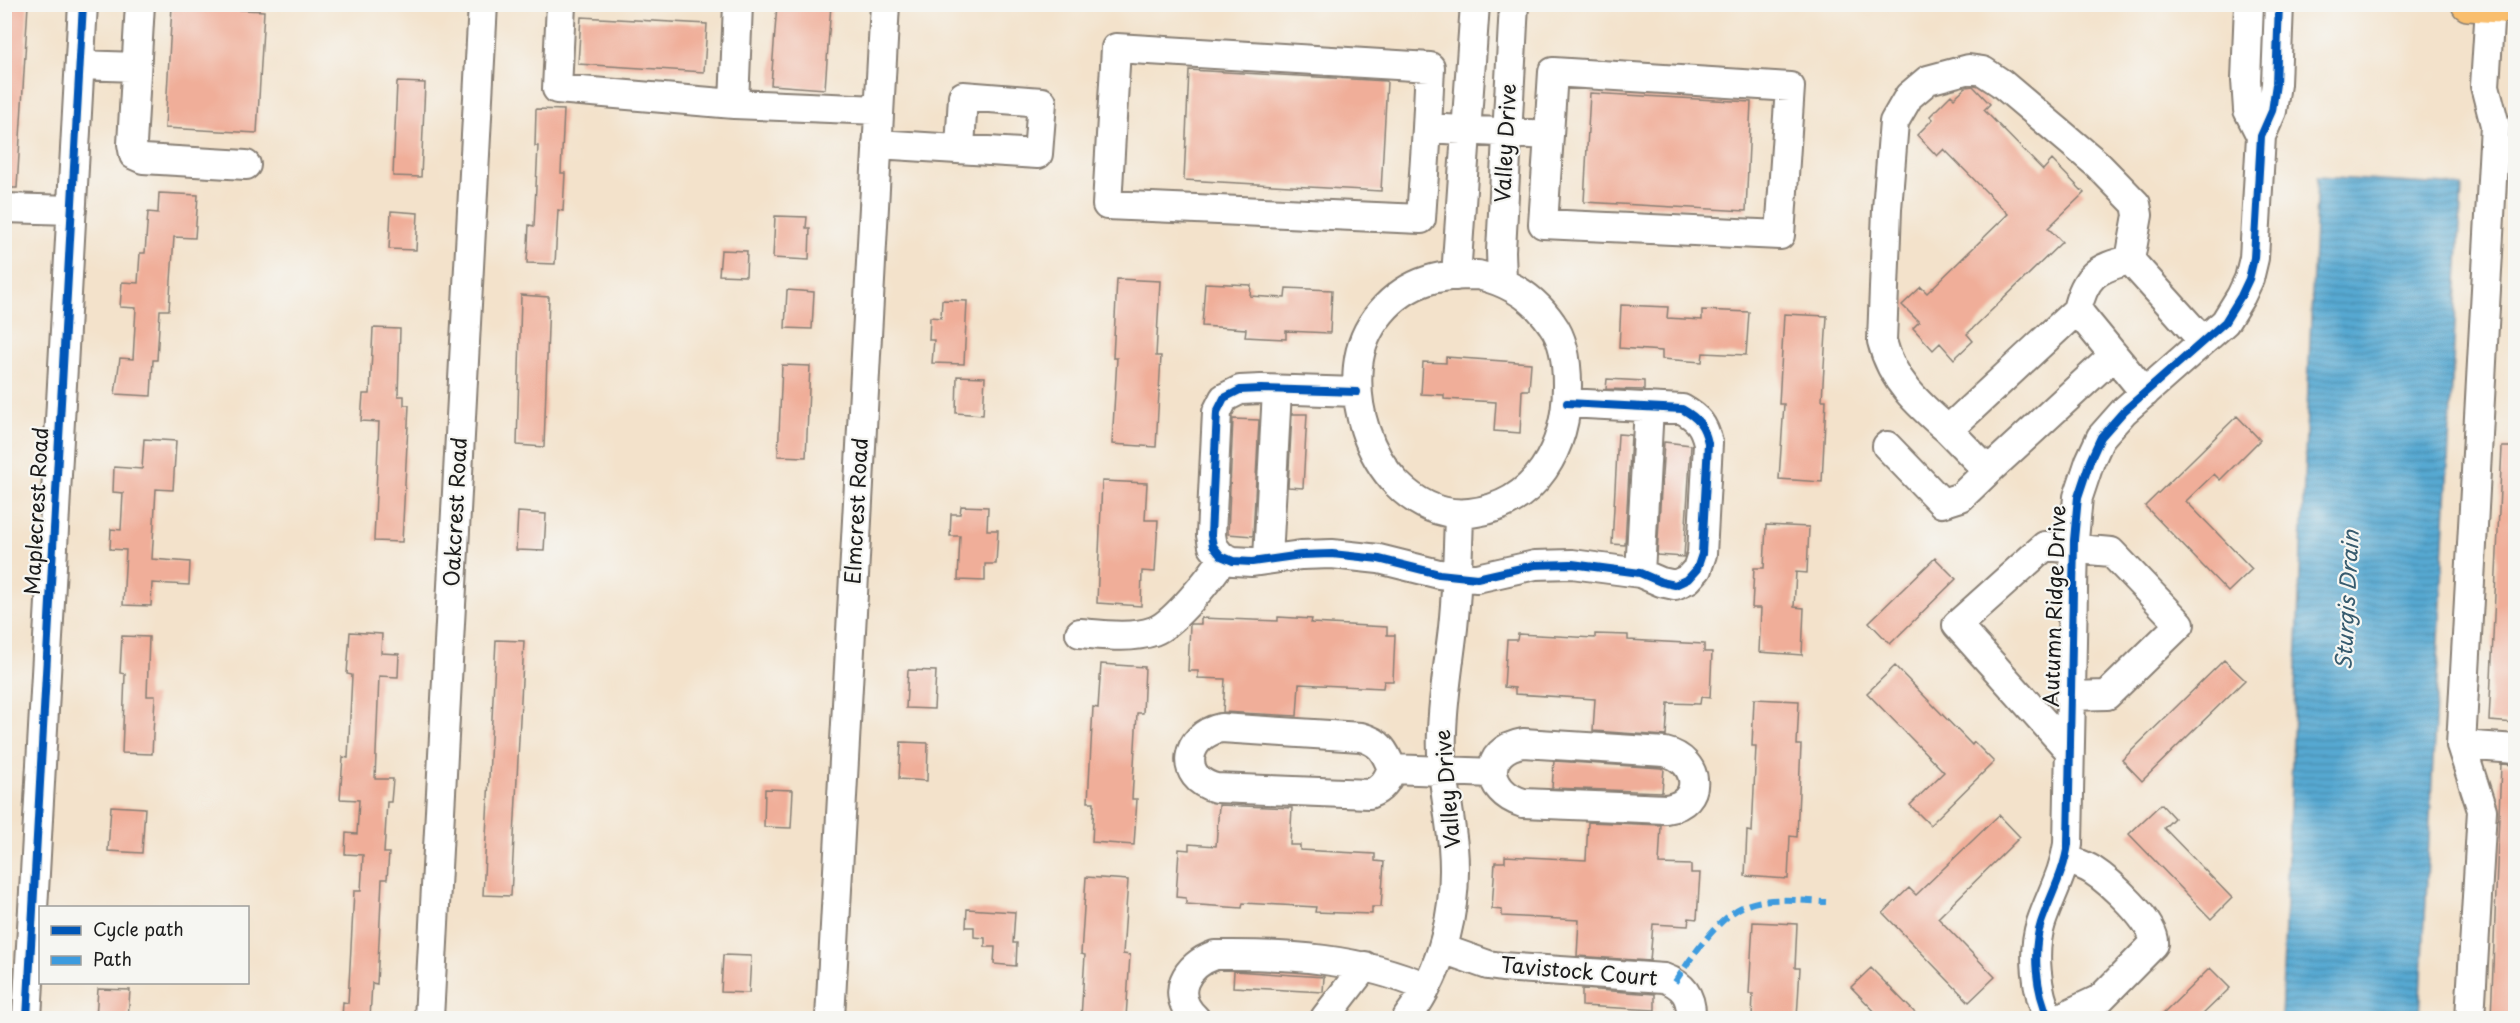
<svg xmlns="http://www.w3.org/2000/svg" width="2520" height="1023" font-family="'Playpen Sans',sans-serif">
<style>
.water{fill:url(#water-rules);stroke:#3a6277;stroke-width:1.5}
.building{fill:#f0ae99}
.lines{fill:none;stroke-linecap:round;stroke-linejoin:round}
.minor-casing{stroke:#887f74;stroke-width:32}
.major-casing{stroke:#887f74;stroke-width:36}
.minor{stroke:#fff;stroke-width:28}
.major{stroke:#f9be6d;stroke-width:33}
.quiet{stroke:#3c9bdf;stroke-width:6;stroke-dasharray:12 6;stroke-linecap:butt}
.cycleway-casing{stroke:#f6f6f2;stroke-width:11}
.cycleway{stroke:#0057b8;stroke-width:8}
.labels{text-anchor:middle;stroke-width:4.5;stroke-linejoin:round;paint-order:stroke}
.street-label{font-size:21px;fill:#1c1c1c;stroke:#f6f6f2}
.water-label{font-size:22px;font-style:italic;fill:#375b6e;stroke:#f6f6f2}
</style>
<defs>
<pattern id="water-rules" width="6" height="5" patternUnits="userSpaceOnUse" patternTransform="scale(1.5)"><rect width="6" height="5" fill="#57a9d2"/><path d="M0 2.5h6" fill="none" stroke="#4789aa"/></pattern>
</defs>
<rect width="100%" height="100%" fill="#f6f6f2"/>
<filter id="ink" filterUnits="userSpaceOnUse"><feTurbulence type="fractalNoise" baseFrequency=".0167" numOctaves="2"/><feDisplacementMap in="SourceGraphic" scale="12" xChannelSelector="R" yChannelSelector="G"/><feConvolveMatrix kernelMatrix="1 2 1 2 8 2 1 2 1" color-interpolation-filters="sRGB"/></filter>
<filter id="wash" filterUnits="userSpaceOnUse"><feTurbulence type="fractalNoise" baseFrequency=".008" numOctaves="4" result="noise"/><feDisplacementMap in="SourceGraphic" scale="24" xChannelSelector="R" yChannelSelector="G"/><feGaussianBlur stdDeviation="1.35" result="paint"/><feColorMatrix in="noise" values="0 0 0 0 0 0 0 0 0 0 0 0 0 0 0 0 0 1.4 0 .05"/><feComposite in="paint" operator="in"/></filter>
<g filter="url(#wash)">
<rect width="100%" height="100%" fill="#f3e2cb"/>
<path class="water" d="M2317,177L2462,186L2420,1018H2281Z"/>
<g id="blocks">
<path class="building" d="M7,4L28,5L17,188H4V17Z
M777,4H831L825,89L771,85Z
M172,6L264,11L257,133L165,128Z
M581,17L707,24L704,72L578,64Z
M1189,70L1387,81L1381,191L1184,180Z
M397,82L425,83L421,177L393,176Z
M1973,86L1990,104L1984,110L2043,170L2052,160L2084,193L2048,228L2062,242L1967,334L1973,341L1954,359L1940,343L1933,350L1913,328L1919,322L1902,305L1921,287L1927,293L2008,214L1944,149L1937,156L1917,135L1933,119L1930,116L1951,95L1954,98L1966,87Z
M1590,93L1751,102L1746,211L1584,202Z
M536,109L564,110L561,173H565L563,211L558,210L555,264L527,263L529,225L534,226L538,146H535Z
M159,193L198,195L195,238L174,237L169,310H160L157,360H153L151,396L115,394L120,358L133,359L136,308L120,307L122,282L138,283L140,253H145L148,212L158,213Z
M391,211L418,213L416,250L389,249Z
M775,216L807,217L806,228H810L809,260L773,258Z
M721,250L747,251L746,276L719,275Z
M1117,279L1160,281L1156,356H1161L1156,447L1112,444L1117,358H1113Z
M1205,283L1251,285L1250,296L1285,298L1286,288L1332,290L1330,333L1286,331V339L1245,337L1246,329L1202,326Z
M787,290L814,292L812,329L785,328Z
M521,295L549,297L544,447L517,445Z
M942,300L967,301L964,364L932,363L934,340H929L930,317L941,318Z
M1621,305L1668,307L1667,318L1702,320V310L1749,312L1746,355L1703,353L1702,362L1662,359V351L1619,348Z
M1784,314L1827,316L1822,400H1826L1822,482L1779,479L1784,404H1779Z
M373,328L400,329L398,396H404V405H409L402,542L374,541L379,422L361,421L363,394H370Z
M1446,357L1531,363L1529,390H1522L1520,433L1494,431L1496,402L1444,399V395L1421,394L1423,362L1446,363Z
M782,365L810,366L806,457L778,456Z
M957,376L985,377L983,415L956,413Z
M1607,379L1644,381V390L1606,389Z
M1292,414H1307L1303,488L1288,487Z
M2237,416L2260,440L2220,480L2214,474L2186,501L2252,569L2228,592L2145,506Z
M1233,419L1259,420L1253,536L1228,534Z
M1618,434L1631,435L1625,545L1612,544Z
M144,439L176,441L173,490L156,489L152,559L190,562L189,585L152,583L151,606L123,605L126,550L110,549L111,529L121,530L123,493L113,492L114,467L142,469Z
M1664,442L1691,445L1684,557L1657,555Z
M2502,447H2516V723L2489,721Z
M1102,481L1147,483L1145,520H1158L1155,572L1142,571L1141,606L1097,603Z
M961,506L988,507L987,530H998L996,564H985V581L958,580L960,536H950L951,514H960Z
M518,512L546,514L544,551L516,550Z
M1766,525L1809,527L1807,573L1796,572L1794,607L1804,608L1802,655L1759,652L1761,608H1752L1754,568H1764Z
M1935,558L1956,579L1890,644L1869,622Z
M1278,617L1312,619L1311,623L1387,627V635H1395L1393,681H1384L1383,688L1299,684L1297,716L1223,712L1225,679L1198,678V671H1188L1190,624H1201V618L1278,621Z
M350,632L382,634L381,653L399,654L398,677L379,676L375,779H393L391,802H387L384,853H389L387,879H382L377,984L372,983L370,1018H342L343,1002L348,1003L354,891H361L363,855L345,854L346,833L357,834L359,800L340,799L343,757L348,758L352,675L347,674Z
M1518,634L1595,638V634L1628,635V640L1704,644V652H1712L1710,698L1701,697L1700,704L1668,703L1666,736L1593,731L1595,699L1515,694V688L1504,687L1507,640H1517Z
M122,636L149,637L147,696H155L152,754L122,753L125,674L120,673Z
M496,640L524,641L511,896L483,895Z
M2224,660L2245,680L2142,781L2122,760Z
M1101,664L1145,667L1143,713H1137L1132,799H1137L1134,845L1092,842L1094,802H1088L1093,707L1098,708Z
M1895,666L1972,745L1974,742L1994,762L1930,825L1910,805L1944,772L1867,693Z
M908,670L936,671L934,709L906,708Z
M1754,699L1799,701L1797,745H1801L1797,837L1790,836L1788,879L1745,876L1747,831L1752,832L1756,746H1752Z
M901,742L928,743L927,781L899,779Z
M1554,761L1661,768L1664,769L1662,792L1552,788Z
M2501,764L2516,765V1018H2491Z
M765,789L793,790L791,828L764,827Z
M2161,804L2174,818L2164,828L2232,898L2211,919L2129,834Z
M1219,805L1292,808L1290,845H1300V850L1375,854V861L1384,862L1381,907H1372V914L1315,912L1316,907L1243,903L1242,908L1186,904V898L1176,897L1179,849L1189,850V844L1216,846Z
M111,806L145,808L142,853L108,851Z
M1999,815L2020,837L1938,918L1995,977L1969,1002L1883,913L1909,888L1916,895Z
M1588,822L1661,825L1659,864L1691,865V873H1700L1697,919L1689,918L1688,926L1653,924L1650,961L1577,956L1579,920L1502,916V910L1492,909L1495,862H1505V856L1586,860Z
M1086,877L1128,880L1123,954L1130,955L1126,1018H1081L1085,955L1081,954Z
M967,909L1015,912L1013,943H1017L1016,966L994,964L995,947H985V938L974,937V927H966Z
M1753,922L1797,924L1795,968H1800L1797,1018H1752L1753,994H1749Z
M723,955L751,956L749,993L721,992Z
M1871,968L1920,1018H1881L1851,987Z
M2210,968L2230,988L2199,1018H2159Z
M1234,971L1324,977L1323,992L1233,987Z
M98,989L130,990L128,1018H96Z
M1582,989L1655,994V1010L1582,1006Z"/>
</g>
</g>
<g filter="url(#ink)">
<use href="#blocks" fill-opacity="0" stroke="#887f74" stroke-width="1.5"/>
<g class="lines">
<g class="minor-casing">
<path id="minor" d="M140,4L132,144L134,155L143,159L246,165
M561,4L557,89L734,104
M738,4L734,104L879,110
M2249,4L2246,80L2248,110L2261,136
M80,65L136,67
M1427,128L1421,219L1107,205L1116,48L1430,67L1427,128L1549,135L1553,72L1790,87L1780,235L1543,224L1549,135
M877,144L1038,154L1042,102L963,96L960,148
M4,208L72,210
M1478,275C1509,282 1534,297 1552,324C1564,340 1567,366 1567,385C1567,447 1537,505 1470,513C1442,516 1417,504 1397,484C1368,454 1354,408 1358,366C1362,326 1391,292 1429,280C1444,275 1462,275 1478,275Z
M1456,276L1475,4
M1502,281L1501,251L1514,4
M2077,310L1948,430L1988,471L2114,355
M1357,392L1261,389L1240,390L1224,398L1217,412L1211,535L1213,546L1221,556L1233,561L1252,562L1301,555L1332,554L1379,559L1439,574L1477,578L1535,565L1572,564L1640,573L1661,582L1675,585L1688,579L1697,569L1702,554L1708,443C1704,425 1698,418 1682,409L1567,403
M2145,393L2077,310C2085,276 2096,268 2130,260L2203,341
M1948,430C1918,404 1892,381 1882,341L1887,209L1894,122L1909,96L1928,80L1969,69L1983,71L2001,83L2097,164L2136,204L2138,215L2130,260
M1887,446L1942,503L1961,497L1988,471
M1268,558L1277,391
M1640,573L1649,407
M1080,633C1103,635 1131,639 1154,631C1174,624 1212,576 1224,557
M1221,728L1361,737C1380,742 1385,751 1392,769C1387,781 1382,789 1369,794L1216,788C1177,778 1185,735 1221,728Z
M1523,743L1665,752C1700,760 1705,803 1666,809L1523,803C1484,791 1482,750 1523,743Z
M2461,745L2516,749
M2068,749L1957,625L2045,546L2111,552L2180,624L2107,695L2069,696
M1392,769L1493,773
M1443,949L1488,965L1502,967L1664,978C1684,985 1692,997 1691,1018
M27,1018L83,4
M429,1018L483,4
M830,1018L885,4
M1195,1018C1169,994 1186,965 1215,955C1287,954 1360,958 1426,987
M1325,1018L1365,966
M1407,1018C1444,969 1458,907 1453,846C1449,808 1440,771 1442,732C1443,697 1449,663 1453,628C1457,590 1458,552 1459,514
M2049,1018C2036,992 2032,951 2041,923C2050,896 2064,873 2068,844L2074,540L2078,497L2090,461L2101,437L2124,411L2225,322L2241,296L2249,279L2254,258L2261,136L2272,111L2276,84L2279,4
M2060,1018L2100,999L2154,944C2157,924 2109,881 2092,870C2084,865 2074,862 2066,859
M2470,1018L2482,810L2461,745L2495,125L2485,86L2490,6"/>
</g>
<g class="major-casing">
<path id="major" d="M2468,4L2516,7"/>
</g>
<use href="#minor" class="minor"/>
<use href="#major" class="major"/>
<path class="quiet" d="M1675,982C1691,958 1720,914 1747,905C1771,896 1801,901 1826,902"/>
<g class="cycleway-casing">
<path id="cycleway" d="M1357,392L1261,389L1240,390L1224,398L1217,412L1211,535L1213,546L1221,556L1233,561L1252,562L1301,555L1332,554L1379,559L1439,574L1477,578L1535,565L1572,564L1640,573L1661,582L1675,585L1688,579L1697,569L1702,554L1708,443C1704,425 1698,418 1682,409L1567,403
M27,1018L83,4
M2049,1018C2036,992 2032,951 2041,923C2050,896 2064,873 2068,844L2074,540L2078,497L2090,461L2101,437L2124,411L2225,322L2241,296L2249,279L2254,258L2261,136L2272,111L2276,84L2279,4"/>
</g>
<use href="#cycleway" class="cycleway"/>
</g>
</g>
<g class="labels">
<g class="street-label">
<text transform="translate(1506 143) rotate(-87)" y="7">Valley Drive</text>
<text transform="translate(37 511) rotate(-87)" y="7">Maplecrest Road</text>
<text transform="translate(857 511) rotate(-87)" y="7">Elmcrest Road</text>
<text transform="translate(456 512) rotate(-87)" y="7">Oakcrest Road</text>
<text transform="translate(2055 606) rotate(-88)" y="7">Autumn Ridge Drive</text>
<text transform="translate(1448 789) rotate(-95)" y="7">Valley Drive</text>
<text transform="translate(1579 972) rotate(5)" y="7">Tavistock Court</text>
</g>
<g class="water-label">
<text transform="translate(2347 600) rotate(-87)" y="8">Sturgis Drain</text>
</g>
</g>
<rect width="2520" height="1023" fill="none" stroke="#f6f6f2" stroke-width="24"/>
<rect x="39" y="906" width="210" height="78" fill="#f6f6f2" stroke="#9f9f9c" stroke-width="1.5"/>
<rect x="51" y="926" width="30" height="9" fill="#0057b8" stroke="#9f9f9c" stroke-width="1.5"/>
<text x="93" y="936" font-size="18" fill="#1c1c1c">Cycle path</text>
<rect x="51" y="956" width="30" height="9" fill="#3c9bdf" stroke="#9f9f9c" stroke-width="1.5"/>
<text x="93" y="966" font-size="18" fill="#1c1c1c">Path</text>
</svg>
